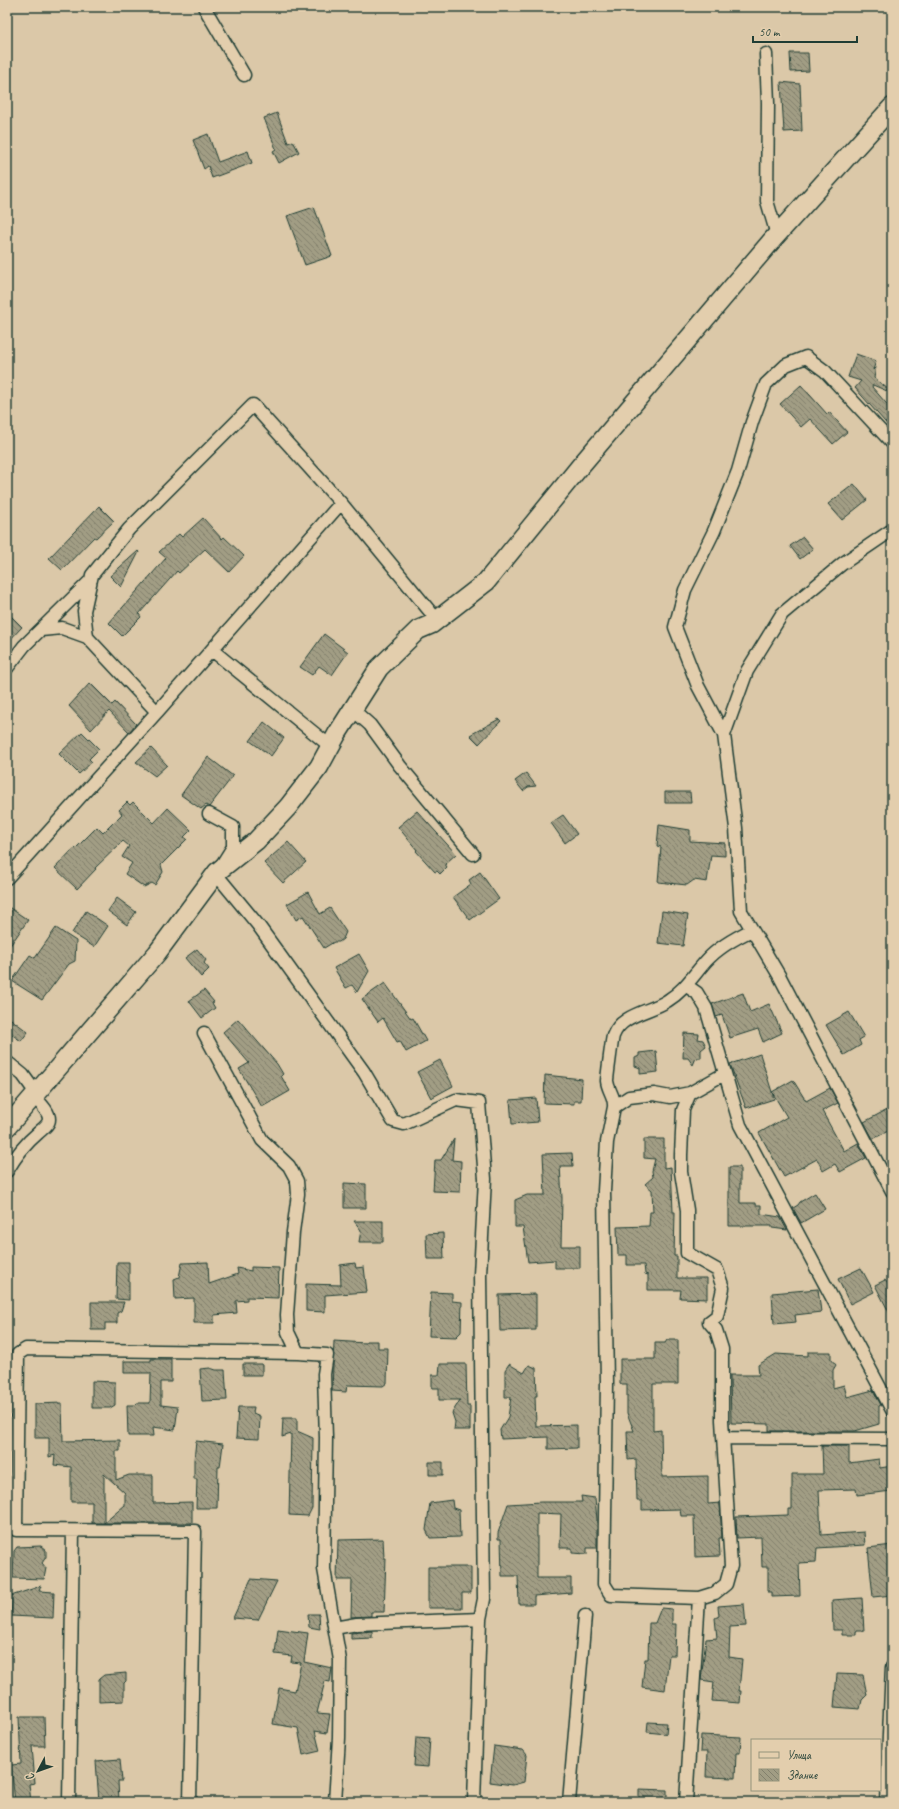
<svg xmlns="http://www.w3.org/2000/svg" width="899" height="1809" font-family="Caveat,sans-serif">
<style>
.building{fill:url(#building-back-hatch);stroke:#1f3d34;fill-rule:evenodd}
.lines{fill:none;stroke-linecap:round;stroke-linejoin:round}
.street-casing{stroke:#1f3d34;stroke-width:15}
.secondary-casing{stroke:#1f3d34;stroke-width:21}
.street{stroke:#e3cead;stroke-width:12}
.secondary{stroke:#e3cead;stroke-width:18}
</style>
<defs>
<pattern id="building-back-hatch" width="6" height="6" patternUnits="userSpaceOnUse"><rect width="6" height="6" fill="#a19d84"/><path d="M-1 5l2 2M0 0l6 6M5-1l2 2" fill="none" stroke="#83816d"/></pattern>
</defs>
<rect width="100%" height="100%" fill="#dbc8a8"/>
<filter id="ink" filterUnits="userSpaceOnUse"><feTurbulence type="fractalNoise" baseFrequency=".025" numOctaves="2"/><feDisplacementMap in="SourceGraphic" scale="8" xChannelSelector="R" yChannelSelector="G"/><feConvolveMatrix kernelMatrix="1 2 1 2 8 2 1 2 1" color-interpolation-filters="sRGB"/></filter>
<g filter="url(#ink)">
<path class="building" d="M790,53H808L809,71L791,72Z
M781,82L800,84L802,131L784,132Z
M277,113L288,143L293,141L299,152L279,163L273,151L276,149L264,118Z
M208,134L218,162L248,151L252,163L212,178L208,166L204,169L193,140Z
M314,207L332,256L305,265L287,216Z
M856,354L876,361L873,370L876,367L874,378L888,389L887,391L873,385L872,387L892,410V430L855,388L861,381L848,377Z
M801,385L827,414L829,412L847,432L833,444L810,419L801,427L780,404Z
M854,484L867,500L842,520L828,504Z
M99,506L114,521L96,538L94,537L62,570L49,558Z
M203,518L222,539L224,537L244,556L229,572L205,549L179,573L177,571L139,614L141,617L122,636L109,623L166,558L159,552L179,534L182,537Z
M803,537L813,549L800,559L790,546Z
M138,551L139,552L121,587L110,576Z
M7,612L22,627L7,643Z
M324,634L348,652L332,675L319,666L312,675L300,667Z
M90,683L112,705L115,702L136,724L129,732L109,711L91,730L69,706Z
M499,719L501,721L479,744L470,735Z
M264,722L284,738L271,756L250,741Z
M82,732L99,749L89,759L92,762L79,774L59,754Z
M151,748L167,765L155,776L136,762Z
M208,757L233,776L209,807L206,805L201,809L181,795Z
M526,773L536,786L528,787L523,791L515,781Z
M665,792H690L691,803H665Z
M127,802L130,805L133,802L154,823L168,808L191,830L184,837L187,839L161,865L163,872L155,885L152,883L144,887L125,874L132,863L122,857L129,846L123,841L95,868L96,869L77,889L55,868L74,848L75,849L97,827L103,833L122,814L119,810Z
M417,811L456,854L445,864L447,867L440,874L437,871L435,872L416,851L417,850L398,827Z
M563,815L577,834L565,843L551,823Z
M659,825L690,830V841L725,843V856L711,855L707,882L694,880L687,885L658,882L661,847L657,846Z
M288,842L306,862L283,883L264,863Z
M480,872L499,899L470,920L453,897L471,884L469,880Z
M308,892L320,914L330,908L346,932L343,939L339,942H334L324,948L303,916L296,920L287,904Z
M117,898L136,912L127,925L108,911Z
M7,906L28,920L7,950Z
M86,911L108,926L94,947L72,933Z
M662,911L688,915L683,946L658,943Z
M56,928L76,941L75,961L69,964L42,1000L12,981L30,955L35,958Z
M197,949L206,960L204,963L209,969L201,977L185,958Z
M359,954L369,971L357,992L352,985L346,988L334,968Z
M385,983L411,1019L413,1018L426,1041L406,1052L400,1041L397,1042L383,1018L378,1022L362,999Z
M204,990L214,1002L212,1003L215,1008L202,1018L189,1001Z
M743,993L750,1012L769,1004L782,1033L763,1042L758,1029L730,1038L722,1015L716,1017L712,1004Z
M849,1012L864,1037L859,1040L861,1045L844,1055L826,1025Z
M7,1016L28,1032L21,1041L7,1031Z
M238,1019L277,1064L283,1074L281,1076L290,1091L262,1107L239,1069L249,1063L223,1032Z
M684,1033L699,1034L698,1039L703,1040L706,1046L701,1050V1058H696L693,1065L688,1058H683Z
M656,1051L658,1072L640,1074V1068L635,1066V1058L639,1056V1053Z
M760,1054L772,1092L793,1080L806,1101L830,1088L838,1103L822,1111L844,1151L858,1143L866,1158L840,1172L835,1164L823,1171L817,1159L784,1177L759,1133L787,1117L772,1092L774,1099L746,1108L730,1064Z
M440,1060L453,1086L431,1098L417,1072Z
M545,1075L582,1079L581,1101H574V1104L544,1103Z
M536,1098L538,1122L512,1124L510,1100Z
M892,1107V1129L873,1139L864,1122Z
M454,1139L452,1160L461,1161L460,1192L433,1191L435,1160H441Z
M644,1139H664V1168L671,1167L673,1212H675L674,1256H677V1278H707V1299L680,1298L681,1290H648V1275L645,1274L644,1265H627V1255H618L617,1227L649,1226L650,1212H653L652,1190L645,1184L653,1177L652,1171L655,1159L644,1158Z
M572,1153L573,1166H560L562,1198L561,1246H580V1268H555V1260L528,1262L523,1227H515V1200L527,1195H545L543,1154Z
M729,1167H740V1203H756V1205H761V1214L780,1217L787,1230L772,1228V1226H729Z
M344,1183L366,1184V1208H344Z
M815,1193L825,1209L801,1223L793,1208L798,1205L800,1202Z
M354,1221H383V1242H359L361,1230Z
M443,1233L444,1259H427L426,1234Z
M117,1262H129V1300L116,1299Z
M208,1262L209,1284L238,1274L237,1268L251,1271V1267L279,1268L278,1298L247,1297V1300L236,1301L237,1313L214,1315V1323H194V1298L175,1299L174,1279L179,1277L182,1263Z
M355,1263L356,1268L364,1267L367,1292L325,1295V1312L306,1311V1284L341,1285L340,1265Z
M861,1268L874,1292L850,1304L838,1279Z
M885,1280L888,1284L892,1281V1318L875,1285Z
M818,1289L821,1312L795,1315L796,1322L774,1324L772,1293Z
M431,1292L452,1293V1301L462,1302L461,1332L456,1337L429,1336Z
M536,1294V1330L500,1331L499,1295Z
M91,1302H124L121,1311L117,1313V1323H105V1330H91Z
M667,1340H678V1384H653V1431L661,1430L662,1477L708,1476V1504L720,1503L722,1538H719L720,1556L695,1557L694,1516H681L680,1509L642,1510V1501H637L636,1459L628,1460L627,1431H634L627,1413V1384H620V1359H655V1343H665Z
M334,1341L366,1343V1341H378V1348H388L387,1383L383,1386L347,1385L346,1392L332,1391Z
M808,1352H831V1359L836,1365L833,1370V1388L844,1385L847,1397L873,1390L881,1405L879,1406V1424L855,1431H769V1424L731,1423L730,1375H759L758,1365L776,1354L808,1356Z
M151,1359H171V1382H161V1405L178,1407L175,1430L153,1427L154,1436H128L127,1405H135L137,1403H150L151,1373H124V1361H151Z
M243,1364H262V1375H243Z
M440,1364H466L467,1406H470V1430H454L455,1422L452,1413L460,1400H439V1388H432V1375H439Z
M509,1364L524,1373L529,1365L536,1368L537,1396H535L536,1426L577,1425V1448L548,1449V1437L501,1439L500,1430L508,1417L511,1397H505V1370Z
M210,1368L216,1370H225L227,1400L202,1401L200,1369Z
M92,1381L115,1382V1405L110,1408H92Z
M62,1403L63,1441L120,1440V1451H116V1480L129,1475H153V1503L192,1502V1523H92V1502H71V1467L54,1465L55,1455L49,1457V1438H35V1404ZM104,1474L125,1493V1505L104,1523Z
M238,1407H254L253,1413L260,1416L259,1439L236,1438Z
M283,1418H297V1431L313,1438L312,1508L308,1516L289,1515L291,1434L282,1437Z
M196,1441L223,1444L220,1467H218L217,1508H196L197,1479H194V1460Z
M822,1446H849V1463L879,1459L880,1468L892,1466V1491L857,1495L856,1489L819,1490L821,1535L864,1532L865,1545L817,1548L816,1562L799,1563L800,1596L772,1597V1592H768V1567H762L761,1537L737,1538L736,1517L788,1515V1509H792V1474H823Z
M429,1462H443V1475H429Z
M581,1496L595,1498L597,1520V1548H587V1554L572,1553V1548H560L561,1514L537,1513V1578H571V1593L534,1596V1604H519L518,1576H502L501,1539H498V1533L508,1504L541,1502H582Z
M452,1500L453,1508L459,1510L460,1537L430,1538L426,1530L430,1503Z
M383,1539L384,1558H386L384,1612H371V1616L351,1617L352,1580H337L338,1540Z
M892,1545V1595L873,1597L868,1548Z
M41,1546L46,1550V1557L42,1563L46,1568L44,1579L13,1578L14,1551L17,1547Z
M428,1567H471V1593H462V1608H428Z
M251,1579L277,1581L258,1620L233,1618Z
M41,1586L39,1591L54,1592L53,1618L11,1616L12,1601L11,1596Z
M862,1598L864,1631H856V1635H842V1630H833L832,1600Z
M744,1604L746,1626L730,1627L729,1657L742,1659L739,1691H741L740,1703L712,1701L714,1682L701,1680L706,1639L717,1638L715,1618L719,1616L718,1606Z
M661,1608L672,1609V1624H676L675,1655H669L665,1690L642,1687L645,1659H648L649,1623H655Z
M308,1614H319L320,1629L309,1627Z
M278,1629L308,1633L304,1662L332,1668L330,1682L325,1681L317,1713L330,1714L327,1733L315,1731L320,1751L303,1755L298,1728L273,1724L279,1688L295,1691L301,1663L291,1662L292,1656L275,1654Z
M372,1631V1638L351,1639V1633Z
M126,1673V1681L124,1683V1701L99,1702V1679L104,1675Z
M837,1674L863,1675L867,1695L862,1700L860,1709L834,1707Z
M19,1717H44L45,1746H32L35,1783L29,1784L31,1802H15L11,1765L21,1764Z
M648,1722L667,1723L666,1734L647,1732Z
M701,1735L741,1737L740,1753H736L735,1778L706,1777L707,1752H700Z
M416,1737L430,1738L428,1767L414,1766Z
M494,1746L523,1750L527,1755L524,1782L513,1785L490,1782Z
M120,1759L122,1781H118L119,1802H99L96,1761Z
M639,1789L667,1790V1802H639Z"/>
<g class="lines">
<g class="street-casing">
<path id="street" d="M204,7L244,75
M766,54L768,103L767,201L777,235
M892,443L825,371L806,357L786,365L766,384L752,422L738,471L714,531L685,590L675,627L698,686L724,735L736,828L741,911L780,977L892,1191
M41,630L62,628L87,637
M212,650L330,746
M7,668L24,646L91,580
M352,709L370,725L400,766L473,854
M157,712L341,503
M724,735L747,671L782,614L842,564L892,530
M209,814L233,827V847L216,874L258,925L364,1072L393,1121L404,1124L456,1100L479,1103L485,1179L480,1275L484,1599L480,1619L474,1802
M7,878L157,712L87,637L84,611L92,575L129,529L253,405L341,503L437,620
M687,986L697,993L706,1008L740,1125L892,1410
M204,1033L262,1140L289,1166L297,1181L298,1194L293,1232L287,1315L288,1332L298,1353
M7,1062L23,1075L36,1093
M690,1093L683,1110L681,1155V1172L687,1210V1253L717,1270L723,1288L717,1316L709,1322L716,1330L722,1349V1420L731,1566L726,1584L715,1593L699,1598L611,1595L604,1584L607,1383L604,1191L607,1142L614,1107L629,1097L654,1094L670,1097Z
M690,1093L724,1074
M614,1107C615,1096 608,1091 607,1081C607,1078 612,1039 613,1036C621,1014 650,1012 667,1001C685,990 694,974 707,960C719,947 737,937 752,930
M7,1171C15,1157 25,1144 38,1133C42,1129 49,1125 49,1119C49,1111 39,1102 34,1096
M724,1438L892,1439
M334,1628L357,1624L480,1619
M69,1802L73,1531
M190,1802L195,1531L16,1530L18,1354L26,1349L298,1353L327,1355L324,1374L326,1438L324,1569L340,1660L339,1738L335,1802
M569,1802L585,1616
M686,1802L699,1598
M886,1802L892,1667"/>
</g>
<g class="secondary-casing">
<path id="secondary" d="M7,1127L157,953L217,872L256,841L288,807L319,767L337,734L379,668L418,630L432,624L486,582L582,464L774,238L892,107"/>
</g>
<use href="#street" class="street"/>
<use href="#secondary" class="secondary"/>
</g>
</g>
<rect width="899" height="1809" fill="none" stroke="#e3cead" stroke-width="24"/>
<rect x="12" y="12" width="875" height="1785" fill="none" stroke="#1f3d34" stroke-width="1.5" filter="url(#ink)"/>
<rect x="751" y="1739" width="130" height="52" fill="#e3cead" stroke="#95947d"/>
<rect x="759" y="1752" width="20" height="6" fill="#e3cead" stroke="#95947d"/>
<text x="787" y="1759" font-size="12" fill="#1f3d34">Улица</text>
<rect x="759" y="1769" width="20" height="12" fill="url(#building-back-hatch)" stroke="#95947d"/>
<text x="787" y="1779" font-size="12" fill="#1f3d34">Здание</text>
<g transform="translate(38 1771) rotate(229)" stroke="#e3cead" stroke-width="3" paint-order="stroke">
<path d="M0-3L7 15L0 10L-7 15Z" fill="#1f3d34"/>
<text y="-6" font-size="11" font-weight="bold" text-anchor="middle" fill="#1f3d34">С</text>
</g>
<path d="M753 36v6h104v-6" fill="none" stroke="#1f3d34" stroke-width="2"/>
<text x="759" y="36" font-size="12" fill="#1f3d34" stroke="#e3cead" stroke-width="3" paint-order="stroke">50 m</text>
</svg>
